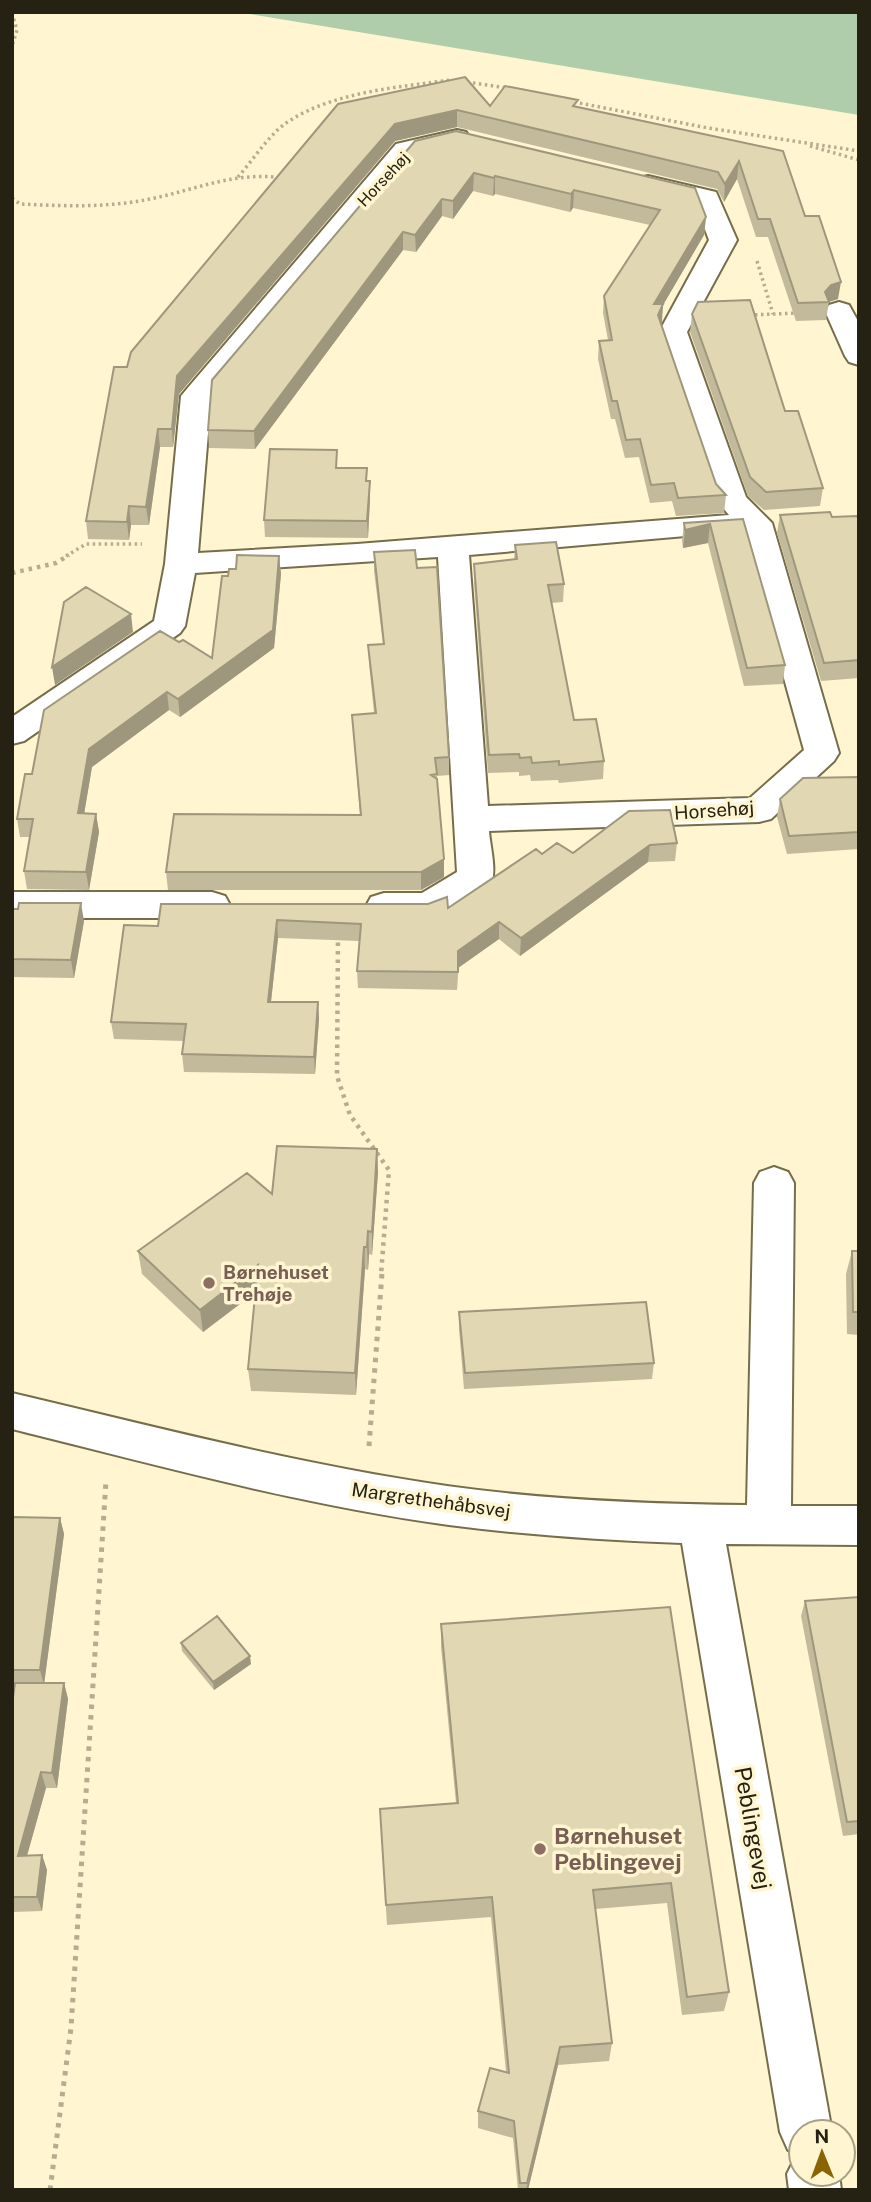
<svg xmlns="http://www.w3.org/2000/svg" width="871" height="2202" font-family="'Public Sans',sans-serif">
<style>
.green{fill:#b0cdab}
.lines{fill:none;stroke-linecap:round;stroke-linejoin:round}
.minor-casing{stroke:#756d4b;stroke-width:4}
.path-far2{stroke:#b5ad90;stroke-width:3.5;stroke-dasharray:2.5 3.5;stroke-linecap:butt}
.path-far1{stroke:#b5ad90;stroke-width:4.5;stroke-dasharray:3.5 5;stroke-linecap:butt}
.path{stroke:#b5ad90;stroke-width:5;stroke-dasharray:4.5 6;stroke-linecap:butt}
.minor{fill:#fff;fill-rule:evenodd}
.wall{fill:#c2ba9a}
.shaded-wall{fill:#9e977d}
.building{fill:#e1d8b3;stroke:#9e977d;stroke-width:2}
.education-dot{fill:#8d6e63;stroke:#fff5d0;stroke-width:2.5}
.labels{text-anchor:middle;stroke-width:7;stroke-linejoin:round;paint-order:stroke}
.far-street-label{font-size:16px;fill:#252113;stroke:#fff5d0}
.street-label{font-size:19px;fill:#252113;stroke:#fff5d0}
.education-label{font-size:19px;font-weight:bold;fill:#785e54;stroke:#fff5d0;text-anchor:start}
.near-street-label{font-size:23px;fill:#252113;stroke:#fff5d0}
.near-education-label{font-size:23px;font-weight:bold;fill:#785e54;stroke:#fff5d0;text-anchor:start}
</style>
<rect width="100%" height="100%" fill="#fff5d0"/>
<path class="green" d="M238,12H859V115Z"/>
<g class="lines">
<g class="minor-casing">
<path id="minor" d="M457,130L466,132L470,138L466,144L414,156L211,397L198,553L357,544L729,515L717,501L659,332L709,240L695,203L639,190L635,184L639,178L648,176L716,192L737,240L687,332L746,497L772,523L839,753L834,761L771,819L759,822L489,831C490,845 496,868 492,880C488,889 478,893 471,897C437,918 411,927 371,915L366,906L371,897L384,893H422L457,872L438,557L195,573L185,626L180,633L24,741L12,744V717L154,621L165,564L181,396L186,390L396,144ZM743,531L804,750L750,798L488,806L469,555Z
M839,302L849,305L859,323V365L849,362L845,356L825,311L829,305Z
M12,892H212L225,896L230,905L225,914L212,918H12Z
M774,1167L788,1172L794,1183L791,1506H859V1545L726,1544L832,2132H801V2174H839L841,2190H789L787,2174L797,2154L788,2150L780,2132L682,1543C604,1540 526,1535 449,1525C301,1505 157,1465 12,1429V1393C156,1427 300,1465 447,1486C546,1500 647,1504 747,1505L754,1183L760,1172Z"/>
</g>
<path class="path-far2" d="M12,13L17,30L12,46
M467,82L507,88
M574,102L708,128L859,151
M810,146L859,160
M238,177C254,159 269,134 289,121C334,92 399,87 451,80
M12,198L20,204C63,206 107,208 150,199C195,190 235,171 282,178
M757,261L773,314
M749,315L797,313
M66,556L86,544H142"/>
<path class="path-far1" d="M12,573L56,563L69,555
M338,934L337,1076L350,1115L389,1170L381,1275"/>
<path class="path" d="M369,1446L382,1273
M50,2190L71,2028L106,1481"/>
<use href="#minor" class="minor"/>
</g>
<path class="wall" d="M338,104L578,107L783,151L805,216L838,299L829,302L826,320L796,321L768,237H756L737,179L724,202L717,189L457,127L395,141L179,394L173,447H160L149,525H131L129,540L88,539L86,521L127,367Z
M415,141L706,217L704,235L663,305L661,323L716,484L726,495L724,513L676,516L672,501L650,503L639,457L625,458L615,419H611L598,359L599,341L608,340L603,313L604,296L650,225L573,208L570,212L495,194L493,196L473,191L453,219L442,216L416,252L403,250L255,449L209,448L208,430Z
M692,314L785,411L823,488L820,506L764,510L748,496L690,332Z
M338,468L367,481H370V498L368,538L265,537L264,520Z
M780,515L832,517L859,520V678L821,681L777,533Z
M743,519L785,665L783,684L744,686L708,543L683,548L682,541L684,523Z
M515,545L564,584L563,602L551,603L574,720L604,761L603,779L559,783L558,780L531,781L530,775L519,776V772L488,773L474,583V564L514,560Z
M374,552L417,568L449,757V775L437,776L444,859V877L421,890H168L166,872L360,815L352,715L374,713L369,663L368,645L383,644L374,571Z
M279,556L281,574L274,648L180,717L169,710L92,767L84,814H96L99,832L89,890L27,889L24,871L30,837H20L17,819L32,774L179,642L212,658L236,569Z
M859,777V849L787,854L777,817L780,799Z
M629,811L677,843L675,861L648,862L520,956L499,939L458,968L457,990L358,988L357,971L359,941L278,938L271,1002H318L319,1019L315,1074L184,1072L182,1054L184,1041L114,1039L111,1022L158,926L448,908L542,854L573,853Z
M12,909L84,921L74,978L12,977Z
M377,1149L378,1172L372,1255L369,1254L368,1270L365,1269L356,1395L251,1391L248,1369L256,1292L203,1332L142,1274L138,1251Z
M852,1251H859V1335L847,1334L846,1274Z
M459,1312L654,1363L652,1379L464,1389L459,1329Z
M12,1517L60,1518L64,1534L44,1683H64L68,1699L57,1788H46L27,1855H42L47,1870L42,1911L12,1912V1705L15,1684H12Z
M859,1597V1834L843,1836L801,1616L805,1601Z
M670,1607L729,1992L724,2011L682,2015L667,1903L595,1909L612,2043L609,2061L558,2065L528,2190H518L513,2138L478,2128V2111L506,2072L491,1917L387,1925L380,1809L456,1803L441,1647V1624Z
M181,1643L251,1664L214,1690L182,1651Z"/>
<path class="shaded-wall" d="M457,110V127L395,141L179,394L173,447L172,429L177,376L395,124Z
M739,161L737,179L724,202L725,184Z
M474,173L473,191L453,219V201Z
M495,176V194L493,196L494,178Z
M574,190L573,208L570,212L571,194Z
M442,199V216L416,252L415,235Z
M706,217L704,235L663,305L662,322L657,333L654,304Z
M403,232V250L255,449L254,431Z
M841,282L838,299L828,302L825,292L831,285Z
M158,429L160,447L149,525L146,507Z
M370,481V498L368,538L367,521Z
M129,506L131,525L129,540L127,522Z
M710,524L708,543L683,548L685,530Z
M279,556L281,574L274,648L180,717L178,699L273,630Z
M131,614L133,632L55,685L52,667Z
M167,692L169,710L92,767L81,832L78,813L89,749Z
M96,814L99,832L89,890L86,872Z
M650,845L648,862L520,956L521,938Z
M444,859V877L421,890V872Z
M81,903L84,921L74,978L71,960Z
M277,920L278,938L269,1019L268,1002Z
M499,922V939L458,968L457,990L458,951Z
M318,1002L319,1019L315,1074L314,1057Z
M377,1149L378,1172L372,1255V1232Z
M368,1231L369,1254L368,1270L367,1247Z
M364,1247L365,1269L356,1395L355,1373Z
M258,1265L261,1288L203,1332L200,1310Z
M60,1518L64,1534L44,1685L40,1670Z
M250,1656L251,1664L214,1690L213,1682Z
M64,1683L68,1699L57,1788L52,1773Z
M41,1772L46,1788L23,1870L18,1856Z
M42,1855L47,1870L42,1911L37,1897Z
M560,2047L558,2065L528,2190H526Z"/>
<path class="building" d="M465,77L490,106L505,86L578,100L573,106L783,151L805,216H819L841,282L831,285L825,292L829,302L798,303L770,219H758L739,161L725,184L718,172L457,110L395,124L177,376L172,429H158L146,507L129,506L127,522L86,521L114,367H127L131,352L338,104Z
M456,131L695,188L706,217L654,304H663L658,315L716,484L726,495L678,498L674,483L651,485L640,439L626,440L617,401H612L599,341L612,340L604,296L660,210L574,190L571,194L495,176L494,178L474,173L453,201L442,199L415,235L403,232L254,431L208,430L212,380L415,141Z
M750,300L785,411H798L823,488L766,492L750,477L692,314L698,302Z
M270,449L337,450L336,468H367L366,481H370L367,521L264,520Z
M830,512L832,517L857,516L859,520V660L824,663L780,515Z
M743,519L785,665L747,668L710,524L685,530L684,523Z
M556,542L564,584L548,585L574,720L596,719L604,761L559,765V761L532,763L531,757L520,758L519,754L489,755L474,564L517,559L515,545Z
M415,550L417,568L437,567L449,757L435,758L437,774L431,775L437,779L444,859L421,872H166L174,814L361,815L352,715L376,713L368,645L384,644L374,552Z
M237,555L279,556L273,630L178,699L167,692L89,749L78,813L96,814L86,872L24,871L33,819H17L25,774H32L44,710L160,631L179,642L183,640L212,658L222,576H228L229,569H236Z
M86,587L131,614L52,667L64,602Z
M859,777V832L789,836L780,799L803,778Z
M670,810L677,843L650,845L521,938L499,922L458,951V972L357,971L361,924L277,920L268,1002H318L314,1057L182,1054L186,1024L111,1022L124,925L158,926L161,904H428L447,897L448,908L536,849L542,854L557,843L573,853L629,811Z
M19,903H81L71,960L12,959V909H18Z
M277,1146L377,1149L372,1232L368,1231L367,1247H364L355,1373L248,1369L258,1265L200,1310L138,1251L247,1173L272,1194Z
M852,1251H859V1312H853Z
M646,1302L654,1363L465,1373L459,1312Z
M12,1517L60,1518L40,1670H12Z
M859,1597V1821L847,1822L805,1601Z
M670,1607L729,1992L687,1997L671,1883L593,1890L612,2043L560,2047L527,2183H520L514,2121L478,2111L490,2068L509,2073L492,1897L386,1905L380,1809L458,1803L441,1624Z
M217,1616L250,1656L213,1682L181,1643Z
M15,1683H64L52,1773L41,1772L18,1856L42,1855L37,1897H12V1705Z"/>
<g class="education-dot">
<circle cx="209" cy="1283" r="7"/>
<circle cx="540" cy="1849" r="7"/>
</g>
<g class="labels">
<g class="far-street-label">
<text transform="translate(383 179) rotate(-47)" y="6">Horsehøj</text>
</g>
<g class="street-label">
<text transform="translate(714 810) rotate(-4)" y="7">Horsehøj</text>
<text transform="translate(431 1500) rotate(8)" y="7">Margrethehåbsvej</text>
</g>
<g class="education-label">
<text x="223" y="1279">Børnehuset<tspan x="223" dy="22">Trehøje</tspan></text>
</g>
<g class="near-street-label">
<text transform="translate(753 1828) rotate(80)" y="8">Peblingevej</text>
</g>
<g class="near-education-label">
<text x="554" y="1844">Børnehuset<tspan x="554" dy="26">Peblingevej</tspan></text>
</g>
</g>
<rect width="871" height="2202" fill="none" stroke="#252113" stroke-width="28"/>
<g transform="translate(822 2153) rotate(359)"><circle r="33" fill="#fff5d0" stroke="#a8a084" stroke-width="2"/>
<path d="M0-5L12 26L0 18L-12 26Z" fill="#896502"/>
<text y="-10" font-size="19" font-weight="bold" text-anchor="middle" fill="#252113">N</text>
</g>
</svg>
